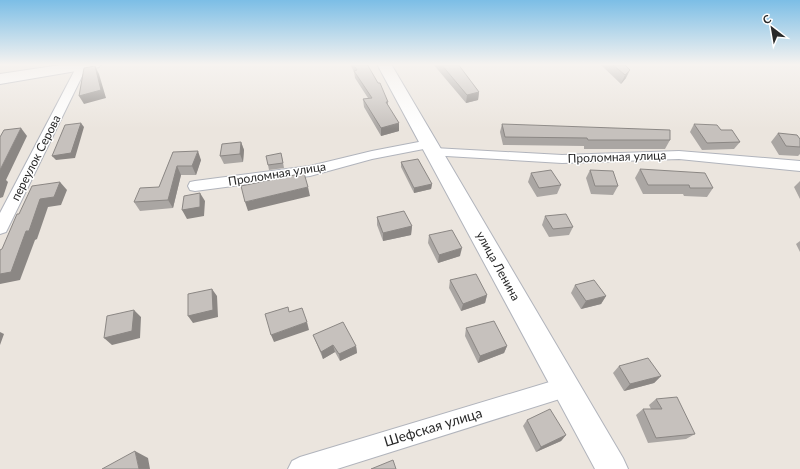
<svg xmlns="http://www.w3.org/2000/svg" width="800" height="469" font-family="Lato,sans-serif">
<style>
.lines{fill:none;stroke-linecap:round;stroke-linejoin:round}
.street-casing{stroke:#b1b4bc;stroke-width:2}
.secondary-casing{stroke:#b1b4bc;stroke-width:2}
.street{fill:#fff;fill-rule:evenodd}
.secondary{fill:#fff;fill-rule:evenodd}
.wall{fill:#aaa6a3}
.shaded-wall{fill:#8b8784}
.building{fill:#c6c1bd;stroke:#8b8784}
.labels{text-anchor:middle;stroke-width:3;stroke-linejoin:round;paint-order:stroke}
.street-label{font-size:12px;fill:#2a2a2a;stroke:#fff}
.near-street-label{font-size:14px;fill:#2a2a2a;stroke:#fff}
</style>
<rect width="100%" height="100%" fill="#ebe5de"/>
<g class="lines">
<g class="street-casing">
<path id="street" d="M78,64H86L87,66L8,228L6,232L0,234V213Z
M429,140L434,141L436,144L434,147L372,159L310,176L195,191L190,190L188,186L190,182L195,181L310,166L372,151Z
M434,148L562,155L679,151L800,161V171L679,159L562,163L429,155L427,152L429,149Z
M566,377L573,380L576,387L573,394L566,397L337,469H288L292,461L300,457Z"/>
</g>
<g class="secondary-casing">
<path id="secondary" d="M67,64H101L99,67L94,68L0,84V74Z
M377,64H391L623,458L628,469H595Z"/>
</g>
<use href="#street" class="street"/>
<use href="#secondary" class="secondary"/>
</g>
<path class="wall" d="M350,64H367L388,102V105L399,131L381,136L364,107L363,99L368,98L355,78L354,72Z
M433,64H458L479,92L478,100L466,103Z
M600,64H624L626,78L621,84Z
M502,124L670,140L665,149H584V146L503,145L500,132Z
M694,124L721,130L740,142L734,149L702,150L690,132Z
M778,133L800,139V154L798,156L779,155L771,142Z
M241,142L244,150L243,162L224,164L220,156Z
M173,152L201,160L196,175H181L173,208L140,211L134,202L159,187Z
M282,157L284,168L269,170L268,165Z
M401,162L432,184L431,189L414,193L401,167Z
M640,169L713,188L707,197L684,196L683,194H643L635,178Z
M590,170L618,186L613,195L591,194L586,178Z
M531,173L561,185L557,194L537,197L528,182Z
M800,181V199L794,187Z
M545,216L573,227L569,235L549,237L542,225Z
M377,217L412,226L411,235L383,241L377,225Z
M429,235L460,256L438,263L428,243Z
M800,241V252L796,244Z
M450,280L487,295L485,303L461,311L449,288Z
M575,285L606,296L601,304L581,309L571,293Z
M466,328L507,346L504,353L478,363L465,336Z
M313,335L356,346L357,353L340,361L335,352L323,359L316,342Z
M619,366L661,376L654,383L624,391L613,373Z
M656,399L695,434L686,439L648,443L636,415L643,409H651L649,405Z
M527,420L566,435L561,441L536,452L523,426Z"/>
<path class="shaded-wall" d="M95,66L99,74L106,98L84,104L79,96Z
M630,70L626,78L621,84L625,75Z
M479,92L478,100L466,103L467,95Z
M81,123L84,127L75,158L56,160L52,156Z
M399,123V131L381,136V128Z
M21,128L27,136L6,180L8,182L3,197L0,198V170Z
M241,142L244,150L243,162L240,154Z
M198,151L201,160L196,175L192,166Z
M177,166L181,175L173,208L168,200Z
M60,182L67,190L61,205L48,207L37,239L35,240L20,280L0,284V274L26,231L40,199Z
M432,184L431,189L414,193V188Z
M308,187L310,196L248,211L245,202Z
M200,193L205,201L204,216L187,219L182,210Z
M412,226L411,235L383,241V233Z
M462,248L460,256L438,263L439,255Z
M212,289L217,296L218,317L193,323L188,316Z
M487,295L485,303L461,311L463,304Z
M606,296L601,304L581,309L586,301Z
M134,310L141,317L140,338L112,345L104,338Z
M307,322L309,330L274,342L271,335Z
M0,332L4,334L0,345Z
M333,345L335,352L323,359L321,352Z
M356,346L357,353L340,361L339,354Z
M507,346L504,353L478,363L480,356Z
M661,376L654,383L624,391L630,384Z
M566,435L561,441L536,452L541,447Z
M135,451L148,458L150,469H139Z"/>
<path class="building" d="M353,64H367L378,83H380L388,102H386L399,123L381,128L363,99L372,98L354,71L357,70Z
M441,64H458L479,92L467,95Z
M612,64H624L630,70L625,75Z
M95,66L101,90L79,96L84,68Z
M81,123L71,153L52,156L65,125Z
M502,124L670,130V140H588L587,138L505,137Z
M694,124L717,125L721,130H732L740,142L707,143Z
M21,128L0,170V137L4,130Z
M778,133L797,135L800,139V147L786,146Z
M241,142L240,154L220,156L222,144Z
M198,151L192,166H177L168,200L134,202L140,188L159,187L173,152Z
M281,153L283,163L268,165L266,156Z
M418,159L432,184L414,188L401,162Z
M640,169L705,173L713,188H690L689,185H648Z
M551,170L561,185L539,188L531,173Z
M590,170L613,171L618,186H595Z
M284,172L285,177L304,173L308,187L245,202L241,186L270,180L269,174Z
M60,182L54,197L40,199L29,231H26L11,272L0,274V250L2,249L17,214H19L32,186Z
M200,193V207L182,210L184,196Z
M404,211L412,226L383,233L377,217Z
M566,214L573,227L553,229L545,216Z
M452,230L462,248L439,255L429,235Z
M476,274L487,295L463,304L450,280Z
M594,280L606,296L586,301L575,285Z
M212,289L213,310L188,316V294Z
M288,307L289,312L302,308L307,322L271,335L265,314Z
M134,310L132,331L104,338L107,316Z
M494,321L507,346L480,356L466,328Z
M343,322L356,346L339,354L333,345L321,352L313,335Z
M648,358L661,376L630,384L619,366Z
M677,397L695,434L656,438L643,409H662L656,399Z
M550,409L566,435L541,447L527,420Z
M135,451L139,469H102Z
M393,460L396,469H371Z"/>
<linearGradient id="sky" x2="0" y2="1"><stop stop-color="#7cbee6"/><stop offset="0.5" stop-color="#f6f3f0"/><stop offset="1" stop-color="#f6f3f0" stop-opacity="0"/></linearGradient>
<rect width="800" height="129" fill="url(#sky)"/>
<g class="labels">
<g class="street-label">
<text transform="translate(617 157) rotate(-2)" y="4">Проломная улица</text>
<text transform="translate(36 158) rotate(-63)" y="4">переулок Серова</text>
<text transform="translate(277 174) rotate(-9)" y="4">Проломная улица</text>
<text transform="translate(498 266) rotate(61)" y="4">улица Ленина</text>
</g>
<g class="near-street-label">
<text transform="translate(433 427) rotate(-17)" y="5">Шефская улица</text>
</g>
</g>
<g transform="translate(772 28) rotate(329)" stroke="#ffffff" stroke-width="3" paint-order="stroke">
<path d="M0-3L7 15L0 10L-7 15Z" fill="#2a2a2a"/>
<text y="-6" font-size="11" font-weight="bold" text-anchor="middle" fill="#2a2a2a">С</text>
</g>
</svg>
